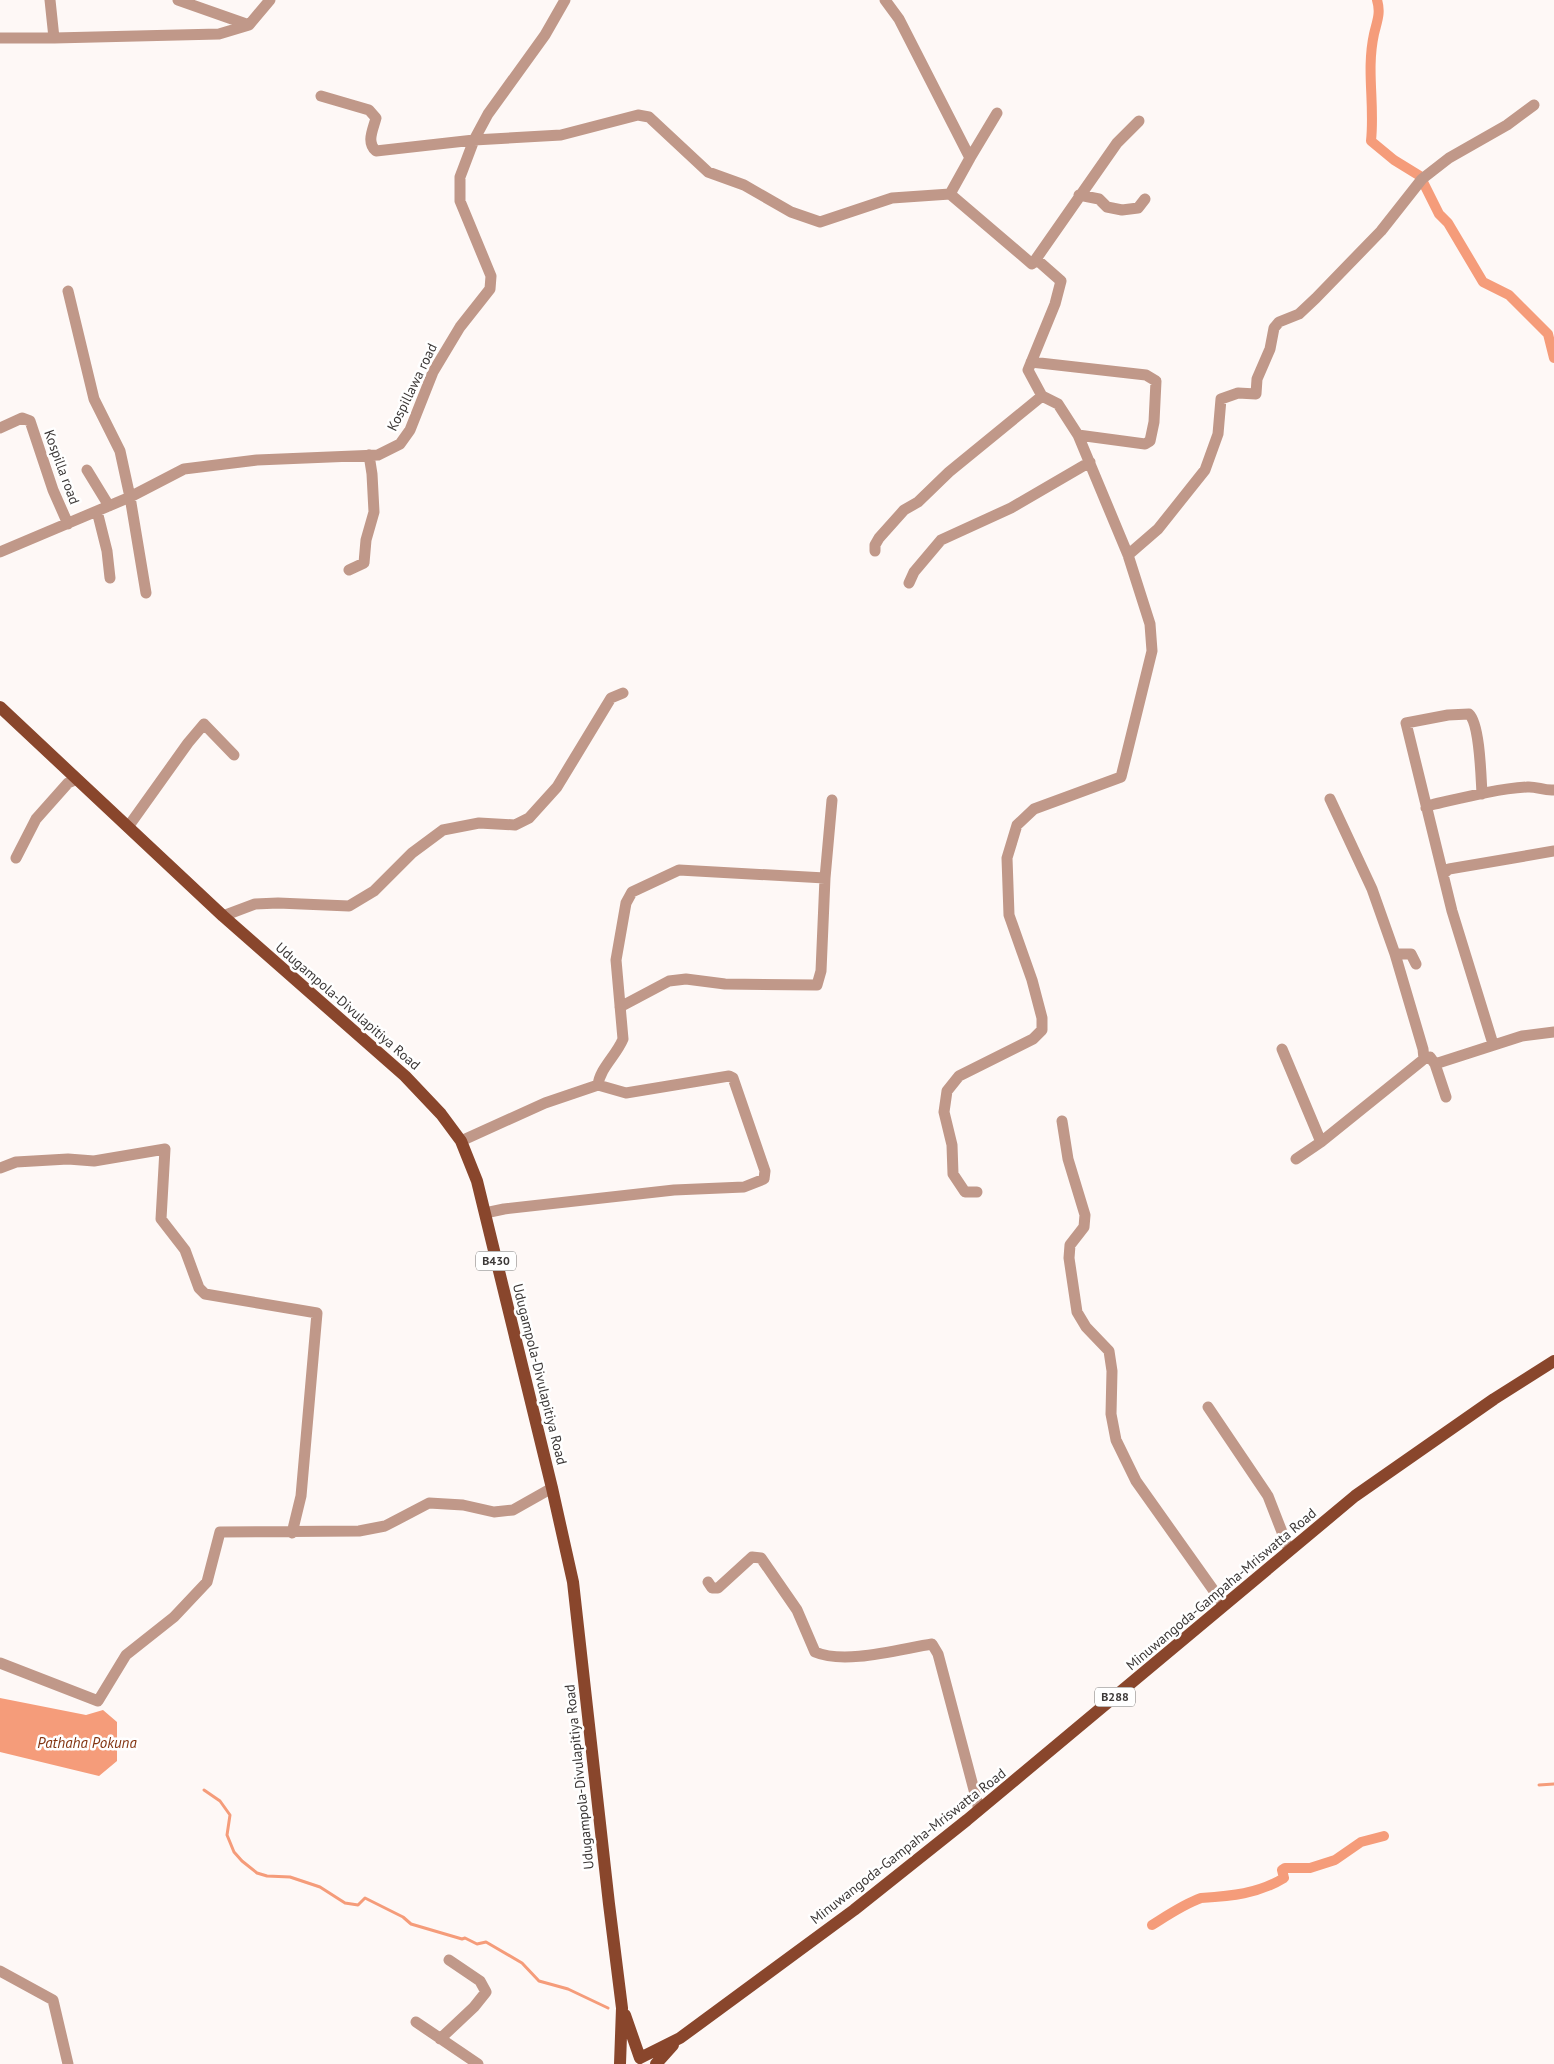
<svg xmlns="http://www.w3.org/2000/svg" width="1554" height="2064" font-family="'PT Sans',sans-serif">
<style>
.water{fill:#f59c7a}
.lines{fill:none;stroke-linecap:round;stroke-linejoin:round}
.stream{stroke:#f59c7a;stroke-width:3}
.canal{stroke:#f59c7a;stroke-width:10}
.minor{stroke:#c09889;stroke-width:11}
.primary{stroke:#89462c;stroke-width:12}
.labels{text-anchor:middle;stroke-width:5;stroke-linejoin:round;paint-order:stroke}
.shield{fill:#fff;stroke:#767473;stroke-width:1}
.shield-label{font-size:12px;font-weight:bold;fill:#3c3837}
.street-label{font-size:14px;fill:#3c3837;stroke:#fff}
.water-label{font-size:15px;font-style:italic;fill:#823411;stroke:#fff}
</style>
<rect width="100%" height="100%" fill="#fef8f6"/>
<path class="water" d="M0,1698L86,1715L103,1710L117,1722V1761L99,1776L0,1752Z"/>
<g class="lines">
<path class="stream" d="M1539,1785L1554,1784
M204,1790L220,1801L230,1815L227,1835L234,1852L242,1861L257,1873L267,1876L290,1877L320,1887L345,1903L358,1905L365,1898L403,1917L411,1924L462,1939L465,1938L477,1944L486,1942L522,1963L539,1981L568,1989L608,2008"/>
<path class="canal" d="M1377,0C1381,13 1377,21 1374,34C1366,71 1375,103 1371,141L1394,160L1420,176L1439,214L1448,223L1483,282L1509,295L1548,334L1554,358
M1152,1925C1168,1915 1184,1904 1201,1898C1231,1896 1258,1894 1284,1878L1282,1870L1285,1868H1310L1335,1860L1361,1842L1384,1836"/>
<path class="minor" d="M50,0L54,38
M178,0L249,25L270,0
M885,0L899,19L970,158L950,194L1032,264L1036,259L1061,281L1055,304L1028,370L1042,396L1058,404L1078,435L1128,555L1150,624L1152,651L1121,777L1034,809L1017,825L1007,858L1009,915L1032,980L1042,1018V1030L1033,1039L959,1076L947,1091L944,1112L952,1145L953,1174L965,1192H977
M0,38H54L219,34L249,25
M321,96L369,110L376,118C373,130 366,142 376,151L474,140L561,135L638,115L649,117L708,172L744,185L791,212L820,222L892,198L950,194
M970,158L997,113
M1079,195L1099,199L1107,207L1122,210L1138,208L1145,199
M1036,259L1117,143L1139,121
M68,291L94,399L120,451L130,497L146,593
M1031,362L1146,375L1156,381L1154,422L1150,441L1145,444L1078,435
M0,428L22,418L30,421L53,490L68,524
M87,470L109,506
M97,511L107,551L110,578
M875,551V545L879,538L904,510L918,502L949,472L1042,396
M0,552L130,497L184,469L257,460L378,455L400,444L410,430L433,372L460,327L490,289L491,276L460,201V177L474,140L488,114L545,35L565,0
M1128,555L1158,529L1205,470L1218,434L1221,399L1238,393L1256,394L1257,379L1270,349L1274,328L1279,322L1299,314L1316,298L1381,231L1422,179L1449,158L1507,125L1534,105
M349,570L364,563L366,540L374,512L372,474L369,455
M909,583L914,572L941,540L1011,508L1090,462
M1482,794C1481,778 1480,724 1469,714L1448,715L1406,723L1452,911L1493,1044
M1330,799L1372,889L1395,954
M1426,808L1431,805C1462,798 1495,789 1527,787C1536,786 1544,791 1554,790
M128,827L188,743L204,724L234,755
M16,858L36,819L68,783L75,780
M1443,874L1449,869L1554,851
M223,916L255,904L278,903L349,906L374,891L412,853L443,830L479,823L515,825L529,818L557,787L611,698L623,693
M1416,964L1411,954H1395L1423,1049L1424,1059
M620,1007L669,981L686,979L725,984L817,985L821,971L825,878L832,800
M1282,1049L1321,1142
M1435,1064L1522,1036L1554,1032
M1062,1121L1068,1159L1085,1215L1084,1227L1070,1245L1069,1258L1077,1312L1086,1327L1109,1351L1112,1371L1111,1414L1116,1440L1136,1481L1224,1605
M461,1141L545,1103L598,1085C600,1068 616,1056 623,1039L616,960L626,903L632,892L679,870L825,878
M1296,1159L1321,1142L1424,1059L1430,1057L1435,1064L1446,1097
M0,1168L16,1162L68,1159L94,1161L165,1149L161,1219L185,1250L199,1288L205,1294L317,1313L301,1496L292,1533
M485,1213L504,1209L674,1190L744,1187L764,1179L765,1171L733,1078L729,1076L626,1093L598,1085
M1208,1407L1268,1496L1289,1550
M708,1582L712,1588H718L752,1557L761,1558L797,1610L815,1652C845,1665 900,1649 932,1644L938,1654L978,1805V1811
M0,1663L98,1701L126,1655L174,1617L207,1582L220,1532L359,1531L385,1526L429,1503L463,1505L494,1512L513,1510L552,1488
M0,1971L53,2000L68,2064
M416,2022L478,2064
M440,2039L474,2007L486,1992L480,1981L449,1960"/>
<path class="primary" d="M0,707L223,916L405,1076L441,1114L461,1141L477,1181L552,1488L573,1582L609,1904L622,2008L620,2064
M625,2015L640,2058L680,2038L854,1910L967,1820L1355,1496L1494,1399L1554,1361
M656,2064L673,2045"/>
</g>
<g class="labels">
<g class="shield">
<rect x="476" y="1251.5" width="40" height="19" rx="4"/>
<rect x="1095" y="1687.5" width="40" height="19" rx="4"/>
</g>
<g class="shield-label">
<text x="496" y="1265">B430</text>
<text x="1115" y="1701">B288</text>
</g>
<g class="street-label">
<text transform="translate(412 387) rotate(-64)" y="5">Kospillawa road</text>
<text transform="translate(62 467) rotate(70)" y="5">Kospilla road</text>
<text transform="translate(348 1006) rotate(41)" y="5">Udugampola-Divulapitiya Road</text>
<text transform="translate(540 1374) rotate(76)" y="5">Udugampola-Divulapitiya Road</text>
<text transform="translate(1221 1589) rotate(-40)" y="5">Minuwangoda-Gampaha-Mriswatta Road</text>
<text transform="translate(579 1777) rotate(-96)" y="5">Udugampola-Divulapitiya Road</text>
<text transform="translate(908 1846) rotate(-38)" y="5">Minuwangoda-Gampaha-Mriswatta Road</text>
</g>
<g class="water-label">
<text x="87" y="1748">Pathaha Pokuna</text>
</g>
</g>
</svg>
